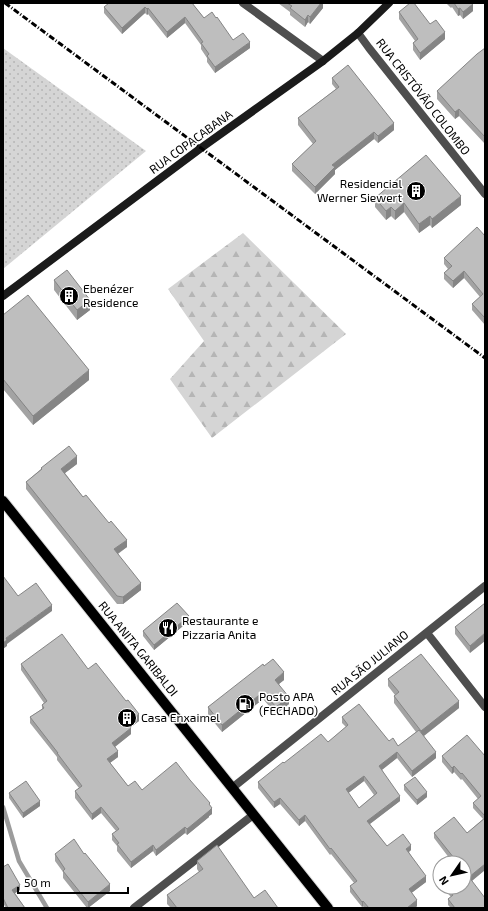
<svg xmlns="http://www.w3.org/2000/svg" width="488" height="911" font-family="'Exo 2',sans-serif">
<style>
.green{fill:url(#green-dots)}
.forest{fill:url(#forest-firs)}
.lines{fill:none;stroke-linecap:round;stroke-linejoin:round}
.stream{stroke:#9c9c9c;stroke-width:4.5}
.primary-casing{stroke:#dbdbdb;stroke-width:12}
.street{stroke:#4e4e4e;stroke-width:8}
.secondary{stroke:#1b1b1b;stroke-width:8}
.primary{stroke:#000;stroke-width:10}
.rail{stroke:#000;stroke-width:3;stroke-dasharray:6 2 1 2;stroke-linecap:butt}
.wall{fill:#a3a3a3;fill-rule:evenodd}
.shaded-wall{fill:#858585}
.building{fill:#bebebe;stroke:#858585;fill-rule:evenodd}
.labels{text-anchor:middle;stroke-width:3;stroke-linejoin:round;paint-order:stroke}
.street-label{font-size:12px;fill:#000;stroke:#fff}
.poi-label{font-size:12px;fill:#000;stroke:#fff;text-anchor:start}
</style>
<defs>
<pattern id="green-dots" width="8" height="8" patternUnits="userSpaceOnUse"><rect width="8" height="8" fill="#d5d5d5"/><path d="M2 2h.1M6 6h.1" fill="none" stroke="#b5b5b5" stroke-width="1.8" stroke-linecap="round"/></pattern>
<pattern id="forest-firs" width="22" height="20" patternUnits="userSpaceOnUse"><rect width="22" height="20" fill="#d5d5d5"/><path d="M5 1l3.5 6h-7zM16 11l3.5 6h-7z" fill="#b5b5b5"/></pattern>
</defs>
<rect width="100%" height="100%" fill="#fff"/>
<path class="green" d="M3,48L146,151L3,269Z"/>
<path class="forest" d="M243,233L346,334L212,438L170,379L204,341L168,289Z"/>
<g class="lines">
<path class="stream" d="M3,807L19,861L47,908"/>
<g class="primary-casing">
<path id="primary" d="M3,501L328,908"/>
</g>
<path class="street" d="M243,3L323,61
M358,33L369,48L485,194
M427,633L485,707
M232,788L485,586
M134,908L253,815"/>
<path class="secondary" d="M3,296L201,148L323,61L358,33L389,3"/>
<use href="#primary" class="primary"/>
<path class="rail" d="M5,3L485,358"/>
</g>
<path class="wall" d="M192,3L204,18L233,40L250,48L215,73L207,62V58L201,49V45L185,23L167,38L148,14L147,15L145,13L122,34L104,13V7Z
M278,3H323V8L310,24L308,22L305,27L290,15V12Z
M446,3H472L473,11L463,19L460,15L458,16L452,7L451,8Z
M399,12L445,39L420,60L413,50V43L415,41L399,19Z
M485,48V144L459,116L455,119L437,99V91Z
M332,78L394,130L378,143L374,139L335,170V174L315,194L292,171V164L313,144L298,125V118L336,89L332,84Z
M375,198L461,205L432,228L430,225L419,233L404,212L395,220L391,216L386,220L375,207Z
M485,236V325L472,310V304L480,297L464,278L453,288L444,279V273L448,269L444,264V258Z
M54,280L90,310L77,320L54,290Z
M3,315L89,380L33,425L3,389Z
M77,464L65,473L83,497L127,547L118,554L141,590L123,604H117L26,489V482L41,469V468Z
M485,603L470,653L455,634V627Z
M189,621L154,650L143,636V631Z
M21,664L88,669L139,721L130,727L131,734L115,747L118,757L110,763L128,786L142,790L210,805L212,814L209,816V817L187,835L185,833L156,856L153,851L131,868L117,851V846L112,840V834L116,831L101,813L92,820L75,798V791L79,788L57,760V757L30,723V717L42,709V705L44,703L21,670Z
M264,666L284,680L279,684L289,704L276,714L263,699L222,732L208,715V707Z
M388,679L459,708L424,736L436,758L412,777L397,758L382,770L400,801L370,824L387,846L411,850L409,852L426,882L411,893L417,906L415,908H364L363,906L362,907L350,892V886L354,883L331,854L330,855L305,821L299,826L280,804L274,808L258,788V782L284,763L328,742L346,727L342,723V717L389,741L398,746L416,732L394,703V696L395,695L388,686ZM364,781L374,795L359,808L348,793Z
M442,756H485V870L472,881L485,908H451L448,905V899L451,897L443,888V887H464V863H453L434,838V833H467L483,819L473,808V803L478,799L462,779L461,780L454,772L452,774L442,762Z
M404,785L427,797L417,805L404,790Z
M9,793L40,806L23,818L9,798Z
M55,854L110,891L88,908H87L63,878V872L55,861Z
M197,861L254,898L278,908H171L167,904V895L199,872L197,869Z
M3,867L20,890L15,893L25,908H6L3,903Z"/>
<path class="shaded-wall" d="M321,3H323V8L310,24V17Z
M473,4V11L463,19V12Z
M145,7V13L122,34V28Z
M148,8V14L147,15V9Z
M460,8V15L458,16V9Z
M308,15V22L305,27V20Z
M185,17V23L167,38V32Z
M445,32V39L420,60V53Z
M250,42V48L215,73V67Z
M459,109V116L455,119V112Z
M394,123V130L378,143V136Z
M374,132V139L335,170V174L315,194V187L332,165Z
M461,196V205L432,228V219Z
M404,203V212L395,220V211Z
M391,207V216L386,220V211Z
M430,216V225L419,233V224Z
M464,271V278L453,288V281Z
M90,300V310L77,320V310Z
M89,370V380L33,425V416Z
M77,456V464L61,476V469Z
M127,540V547L114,556V549Z
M141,583V590L123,604V597Z
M52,605V611L7,644V646L3,649V643L6,638Z
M189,616V621L154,650V645Z
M485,633V641L470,653V646Z
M284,672V680L275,687V680Z
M263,692V699L222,732V725Z
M289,697V704L276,714V707Z
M459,701V708L421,738V731Z
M139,714V721L127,730V723Z
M131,728V734L112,749V743Z
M118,751V757L107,765V759Z
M397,752V758L379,772V766Z
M436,752V758L412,777V771Z
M454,766V772L452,774V768Z
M364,776V781L346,795V789Z
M427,792V797L417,805V800Z
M400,796V801L367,826V821Z
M280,798V804L274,808V802Z
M40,801V806L23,818V813Z
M101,807V813L92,820V814Z
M212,808V814L209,816V817L187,835V829Z
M305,815V821L299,826V820Z
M185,827V833L156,856V850Z
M153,845V851L131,868V862Z
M411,845V850L406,854V849Z
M485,864V870L469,883V877Z
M426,876V882L409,895V889Z
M110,884V891L88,908V902Z
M20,885V890L12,895V890Z
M417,900V906L415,908H407Z
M363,901V906L362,907V902Z"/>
<path class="building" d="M109,3H192L204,18L212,12L216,18L217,17L233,40L243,33L250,42L215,67L207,56L209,54L201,43L203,42L185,17L167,32L148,8L147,9L145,7L122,28L104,7Z
M287,3H321L310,17L308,15L305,20L290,8L292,6Z
M410,3H414L430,24L436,20L445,32L420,53L413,43L418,39L399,12Z
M454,3H472L473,4L463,12L460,8L458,9Z
M485,48V137L459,109L455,112L437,91L477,54Z
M348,65L394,123L378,136L374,132L332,165L335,167L315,187L292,164L316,141L298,118L339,87L332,78Z
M426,155L461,196L432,219L430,216L419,224L404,203L395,211L391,207L386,211L375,198Z
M477,227L485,236V318L472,304L483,294L464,271L453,281L444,273L452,266L444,258Z
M67,270L90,300L77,310L54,280Z
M28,295L89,370L33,416L3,379V315Z
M69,446L77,456L61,469L83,497L86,495L109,523L111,521L127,540L114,549L141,583L123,597L117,596L26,482L42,469L41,468Z
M3,576L18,596L36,583L52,605L6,638L7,640L3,643Z
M177,603L189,616L154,645L143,631Z
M485,603V633L470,646L455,627Z
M62,634L88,669L96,663L126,701L128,700L139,714L127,723L131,728L112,743L118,751L107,759L128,786L135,781L142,790L176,762L190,780L210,803L209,804L212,808L209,811L187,829L185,827L156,850L153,845L131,862L117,844L119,843L112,834L119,829L101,807L92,814L75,791L82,786L57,753H58L30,717L44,708L42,705L47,701L21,664Z
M421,654L459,701L421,731L394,696L399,692L388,679Z
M273,659L284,672L275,680L289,697L276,707L263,692L222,725L208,707L263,664L264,666Z
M359,704L389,741L393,738L398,746L419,730L436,752L412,771L397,752L379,766L400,796L367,821L387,846L403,834L411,845L406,849L426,876L409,889L417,900L407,908H369L363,901L362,902L350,886L357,881L331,848L330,849L305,815L299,820L280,798L274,802L258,782L283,762L284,763L321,734L328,742L348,725L342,717ZM364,776L377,793L359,808L346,789Z
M467,735L485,756V816L473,803L481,796L462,773L461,774L454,766L452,768L442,756Z
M415,777L427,792L417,800L404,785Z
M26,781L40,801L23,813L9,793Z
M454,817L467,833L485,818V864L469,877L485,898V908H455L448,899L453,895L447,887H464V863H458L434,833Z
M74,839L84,854L85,853L110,884L88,902L63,871L65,869L55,854Z
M217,845L254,898L265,890L278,908H177L167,895L203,869L197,861Z
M8,864L20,885L12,890L25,908H8L3,898V867Z"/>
<defs>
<g id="building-disc" transform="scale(1)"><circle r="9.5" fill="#000" stroke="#fff"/><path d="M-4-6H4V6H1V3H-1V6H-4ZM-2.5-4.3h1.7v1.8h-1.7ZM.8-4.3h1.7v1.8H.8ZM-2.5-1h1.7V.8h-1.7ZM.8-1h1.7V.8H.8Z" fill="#fff"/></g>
<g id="restaurant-disc" transform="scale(1)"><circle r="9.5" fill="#000" stroke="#fff"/><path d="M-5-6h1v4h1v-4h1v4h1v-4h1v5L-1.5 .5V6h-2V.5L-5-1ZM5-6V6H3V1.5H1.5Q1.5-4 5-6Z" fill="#fff"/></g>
<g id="fuel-disc" transform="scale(1)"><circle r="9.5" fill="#000" stroke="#fff"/><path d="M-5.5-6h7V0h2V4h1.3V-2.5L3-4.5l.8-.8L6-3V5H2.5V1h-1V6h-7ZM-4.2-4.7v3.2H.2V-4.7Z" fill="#fff"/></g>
</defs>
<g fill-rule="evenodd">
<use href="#building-disc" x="416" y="191"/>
<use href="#building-disc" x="69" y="296"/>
<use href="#restaurant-disc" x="168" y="628"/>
<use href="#fuel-disc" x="245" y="704"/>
<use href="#building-disc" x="127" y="718"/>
</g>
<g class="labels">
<g class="street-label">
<text transform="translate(423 97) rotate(52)" y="4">RUA CRISTÓVÃO COLOMBO</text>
<text transform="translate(191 142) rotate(-36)" y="4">RUA COPACABANA</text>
<text transform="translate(138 649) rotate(51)" y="4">RUA ANITA GARIBALDI</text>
<text transform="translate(370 663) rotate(-39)" y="4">RUA SÃO JULIANO</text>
</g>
<g class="poi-label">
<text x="402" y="188" text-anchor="end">Residencial<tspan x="402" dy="14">Werner Siewert</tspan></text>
<text x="83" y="293">Ebenézer<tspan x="83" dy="14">Residence</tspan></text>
<text x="182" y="625">Restaurante e<tspan x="182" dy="14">Pizzaria Anita</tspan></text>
<text x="259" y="701">Posto APA<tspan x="259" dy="14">(FECHADO)</tspan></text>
<text x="141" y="722">Casa Enxaimel</text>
</g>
</g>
<rect width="488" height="911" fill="none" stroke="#000000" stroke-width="8"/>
<g transform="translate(452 875) rotate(236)"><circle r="19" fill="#ffffff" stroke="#999999"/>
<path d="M0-3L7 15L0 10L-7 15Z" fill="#000000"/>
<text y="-6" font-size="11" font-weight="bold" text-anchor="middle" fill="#000000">N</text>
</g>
<path d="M18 887v6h110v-6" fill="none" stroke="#000000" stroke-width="2"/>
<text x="24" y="887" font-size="12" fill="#000000" stroke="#ffffff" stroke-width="3" paint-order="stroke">50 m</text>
</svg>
